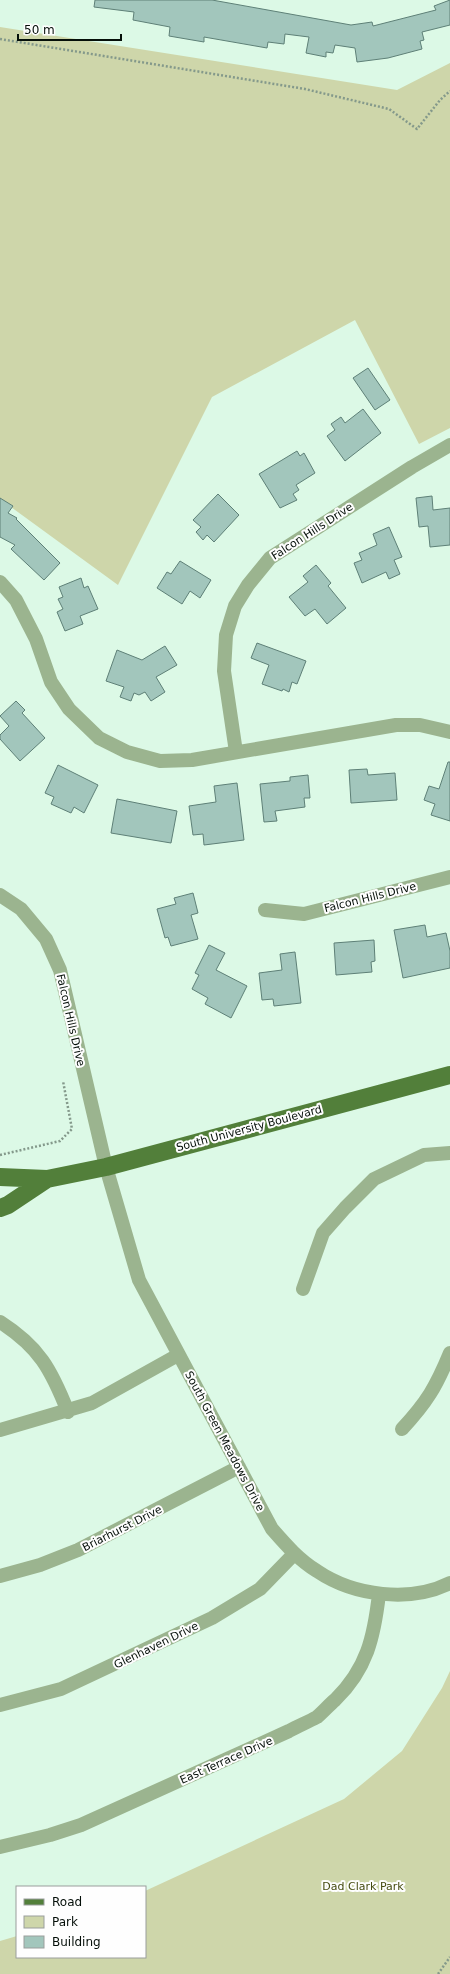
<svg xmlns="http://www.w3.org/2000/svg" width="450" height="1974" font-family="'DejaVu Sans',sans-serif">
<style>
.green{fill:#ced6aa}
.building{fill:#a2c6bc;stroke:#5e8077}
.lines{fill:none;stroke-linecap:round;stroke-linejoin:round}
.path{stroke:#84998b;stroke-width:2.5;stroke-dasharray:2 2;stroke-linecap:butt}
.minor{stroke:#9bb48f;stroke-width:14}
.major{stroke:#527f3a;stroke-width:18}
.labels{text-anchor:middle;stroke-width:4;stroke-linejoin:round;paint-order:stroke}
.street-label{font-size:11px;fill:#050f09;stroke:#fefefe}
.park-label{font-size:11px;fill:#464c11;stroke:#fefefe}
</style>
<rect width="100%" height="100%" fill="#dcf9e6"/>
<path class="green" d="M0,27L397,90L450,63V428L419,444L355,320L212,397L118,585L0,499Z
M450,1671V1974H0V1941L17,1936V1957H145V1891L344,1799L402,1751L442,1688Z"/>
<path class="building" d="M95,0H212L351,25L372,22L373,26L436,10L434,6L450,0V25L422,32L424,40L420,41L422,49L388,58L357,62L355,48L335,45L333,53L326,52V57L306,53L309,37L285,34L284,44L268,42L267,48L204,37V42L169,36L170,27L133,20L134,12L94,7Z
M368,368L390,400L375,410L353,378Z
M363,409L381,433L345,461L327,436L335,430L331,424L341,417L345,423Z
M297,451L300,456L304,453L315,473L296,485L299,490L293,494L297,500L280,508L259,474Z
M218,494L239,515L214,542L207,535L203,540L196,532L201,527L193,520Z
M432,496L433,510L450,508V545L430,547L428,526L419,527L416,498Z
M0,498L13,506L8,513L17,518L16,519L60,563L44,580L11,549L15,545L0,537Z
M389,527L402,557L394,560L400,574L389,579L386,572L362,583L354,563L362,560L359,553L377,545L373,534Z
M180,561L211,580L200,598L190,591L182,604L157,588L167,572L171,574Z
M316,565L331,583L328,586L346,608L327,624L315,609L305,616L289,597L308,582L303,576Z
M81,578L84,588L88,586L98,609L80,616L83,624L65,631L57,612L63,609L58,599L63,597L59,587Z
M257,643L306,661L297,684L292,682L289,692L283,689L282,691L262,684L269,665L251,658Z
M165,646L177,665L156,677L165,692L151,701L145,692L139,695L134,693L131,701L120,697L124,687L106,681L117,650L142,660Z
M16,701L25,710L22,713L45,738L20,761L0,739V735L9,726L0,716Z
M448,762H450V821L431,815L435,804L424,800L429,786L439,789Z
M58,765L98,785L84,813L74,807L71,813L51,804L54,797L45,793Z
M367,769L368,775L395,773L397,800L351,803L349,770Z
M308,775L310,798H304L305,807L275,811L277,821L264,822L260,784L290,781V777Z
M237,783L244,840L204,845L203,834L193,835L189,806L216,802L214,786Z
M117,799L177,811L171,843L111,833Z
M193,893L198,913L191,915L198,939L171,946L168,937L165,938L157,909L176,904L174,898Z
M425,925L427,937L446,933L450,951V968L403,978L394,930Z
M374,940L375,961L371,962L372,972L336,975L334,943Z
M209,945L225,953L216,970L247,986L231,1018L205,1004L208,998L192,989L199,975L195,973Z
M295,952L301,1003L274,1006L273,999L262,1000L259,973L282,970L280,954Z"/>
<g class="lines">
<path class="path" d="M0,39L305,89L389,109L417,129L440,100L450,91
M0,1155L60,1141L72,1129L63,1081
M438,1974L450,1957"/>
<path class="minor" d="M0,582L16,600L36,639L51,682L69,709L99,738L127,752L160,761L192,760L396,725H420L450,732
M236,752L224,671L226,635L235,606L248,585L270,558L412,467L450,445
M0,895L21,909L46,939L60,970L106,1167L139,1280L272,1529C286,1545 299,1560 317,1571C354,1596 410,1603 450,1583
M265,910L304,914L450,877
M303,1289L323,1233L345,1208L374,1179L424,1155L450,1153
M0,1322C39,1347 51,1369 68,1412
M402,1429C427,1402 436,1387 450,1353
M0,1430L92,1403L178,1355
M0,1576L40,1565L78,1550L239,1467
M0,1705L61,1689L212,1618L260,1589L294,1554
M0,1847L50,1835L81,1825L289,1731C298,1726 308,1722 317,1717C323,1712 329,1705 335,1700C367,1669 374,1637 379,1594"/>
<path class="major" d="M0,1177L47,1179L106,1167L450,1075
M0,1208L8,1205L47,1179"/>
</g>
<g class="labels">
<g class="street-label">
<text transform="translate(312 531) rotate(-33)" y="4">Falcon Hills Drive</text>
<text transform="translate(370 897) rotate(-14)" y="4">Falcon Hills Drive</text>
<text transform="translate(71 1020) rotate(77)" y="4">Falcon Hills Drive</text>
<text transform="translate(249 1128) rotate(-15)" y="4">South University Boulevard</text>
<text transform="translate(225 1441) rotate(62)" y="4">South Green Meadows Drive</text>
<text transform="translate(122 1528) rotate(-27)" y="4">Briarhurst Drive</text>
<text transform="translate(156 1645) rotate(-26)" y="4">Glenhaven Drive</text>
<text transform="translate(226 1760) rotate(-24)" y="4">East Terrace Drive</text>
</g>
<g class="park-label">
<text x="363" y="1890">Dad Clark Park</text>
</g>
</g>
<rect x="16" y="1886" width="130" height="72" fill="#fefefe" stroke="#9a9e9c"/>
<rect x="24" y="1899" width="20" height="6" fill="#527f3a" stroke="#9a9e9c"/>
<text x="52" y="1906" font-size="12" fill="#050f09">Road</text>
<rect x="24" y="1916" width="20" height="12" fill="#ced6aa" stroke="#9a9e9c"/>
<text x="52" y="1926" font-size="12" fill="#050f09">Park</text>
<rect x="24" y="1936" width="20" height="12" fill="#a2c6bc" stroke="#9a9e9c"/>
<text x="52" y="1946" font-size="12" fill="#050f09">Building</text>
<path d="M18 34v6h103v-6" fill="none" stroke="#050f09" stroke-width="2"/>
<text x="24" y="34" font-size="12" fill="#050f09" stroke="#fefefe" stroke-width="3" paint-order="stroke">50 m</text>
</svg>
